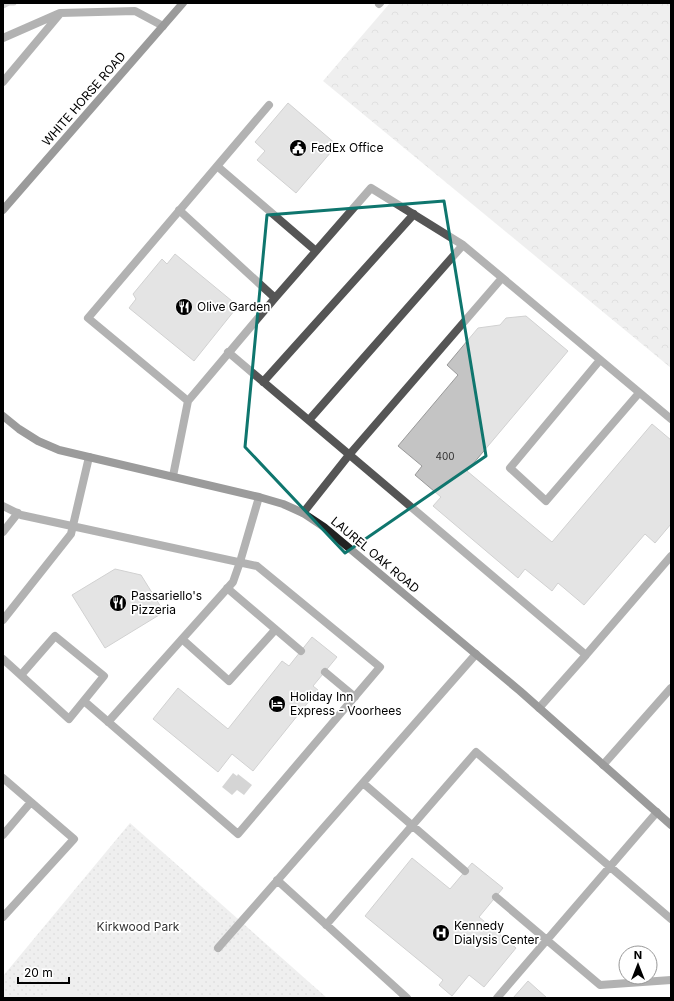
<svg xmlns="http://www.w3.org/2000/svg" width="674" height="1001" font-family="Inter,sans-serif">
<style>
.forest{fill:url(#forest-crowns)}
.park{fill:url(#park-dots)}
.pitch{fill:#dcdcdc}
.water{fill:#a3a3a3}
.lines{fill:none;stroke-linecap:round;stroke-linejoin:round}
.stream{stroke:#a3a3a3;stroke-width:5}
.building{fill:#c4c4c4;stroke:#999}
.lane{stroke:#555;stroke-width:8}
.secondary{stroke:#222;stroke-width:8}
.marked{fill:none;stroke:#0f766e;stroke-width:3;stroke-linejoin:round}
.labels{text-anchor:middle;stroke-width:3.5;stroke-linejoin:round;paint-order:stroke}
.number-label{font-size:10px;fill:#313131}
.street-label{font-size:12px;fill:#000;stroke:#fff}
.poi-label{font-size:12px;fill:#000;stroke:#fff;text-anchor:start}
.park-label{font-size:12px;fill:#333;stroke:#fff}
</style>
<defs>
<pattern id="forest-crowns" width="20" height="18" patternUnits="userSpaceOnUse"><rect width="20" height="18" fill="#dcdcdc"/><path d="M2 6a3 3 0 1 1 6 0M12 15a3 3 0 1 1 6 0" fill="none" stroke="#bbb"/></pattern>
<pattern id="park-dots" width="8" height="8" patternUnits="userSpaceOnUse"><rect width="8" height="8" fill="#dcdcdc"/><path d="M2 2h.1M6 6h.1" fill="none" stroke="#bbb" stroke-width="1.8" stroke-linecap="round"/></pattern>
</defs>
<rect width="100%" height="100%" fill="#fff"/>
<path class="forest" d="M390,3H671V368L323,81Z"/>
<path class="park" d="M130,823L327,998H3V976Z"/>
<path class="pitch" d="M55,978L89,998H43Z"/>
<path class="water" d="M233,773L237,776L238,774L252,785L244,795L237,790L232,795L222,787Z"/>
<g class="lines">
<path class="stream" d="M3,6L9,3H14"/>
</g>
<path class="building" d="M288,103L337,145L296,193L257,160L265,151L255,142Z
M175,254L238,306L194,361L129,308L136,299L133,294L162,259L167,264Z
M526,316L568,351L467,471L552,542L652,424L671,440V524L655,543L645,534L584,605L558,583L552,591L525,569L518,578L433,506L441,497L415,475L422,466L398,446L458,375L447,365L478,328L500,325L506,318Z
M115,569L141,575L164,612L105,648L72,595Z
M312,637L337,657L313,686L318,690L253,771L232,754L218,772L153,719L178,688L228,729L282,661L289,666Z
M412,858L450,889L472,863L503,888L479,917L516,948L484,987L469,975L452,996L439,985L443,980L365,916Z
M528,981L547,998H513Z"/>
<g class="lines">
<path class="lane" d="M379,4L380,3
M3,38L60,13L135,11L163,26
M3,82L59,15
M217,166L316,251
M179,210L275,298
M228,352L586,655L671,556
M600,360L510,468L546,501L639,393
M263,382L414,214
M188,401L88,318L269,105
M309,420L463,245
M173,476L188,401L275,298L371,188L463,245L671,419
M3,506L21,515L257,566L380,667L238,834L84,701
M303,513L349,455L502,278
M3,532L18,513
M227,588L301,651
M3,620L71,534L89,457
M182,639L229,681L275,630
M3,659L69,719L104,676L55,636L21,675
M325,672L355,697
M539,708L586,655
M108,722L233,582L240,562L259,497
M603,765L671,688
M3,778L74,839L3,917
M363,783L465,871
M3,835L31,802
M277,880L407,998
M496,897L600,985L671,980
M326,925L476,752L671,919
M218,948L476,654
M497,998L657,812"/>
<path class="secondary" d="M3,210L183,3
M3,416L19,429L38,441L59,450L259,497L283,504L303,513L324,527L520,691L671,825"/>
</g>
<path d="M0 0H674V1001H0ZM444,201L486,456L345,553L245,447L267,215Z" fill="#fff" fill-opacity=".55" fill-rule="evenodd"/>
<path class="marked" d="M444,201L486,456L345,553L245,447L267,215Z"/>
<defs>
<g id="civic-disc" transform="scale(0.9)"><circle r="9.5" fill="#000" stroke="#fff"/><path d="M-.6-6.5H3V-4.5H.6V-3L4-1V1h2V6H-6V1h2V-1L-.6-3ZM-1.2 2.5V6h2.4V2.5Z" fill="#fff"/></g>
<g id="restaurant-disc" transform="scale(0.9)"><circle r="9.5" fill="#000" stroke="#fff"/><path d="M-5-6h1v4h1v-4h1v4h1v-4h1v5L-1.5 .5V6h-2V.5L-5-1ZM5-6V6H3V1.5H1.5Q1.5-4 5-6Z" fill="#fff"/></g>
<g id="hotel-disc" transform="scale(0.9)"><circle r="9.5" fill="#000" stroke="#fff"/><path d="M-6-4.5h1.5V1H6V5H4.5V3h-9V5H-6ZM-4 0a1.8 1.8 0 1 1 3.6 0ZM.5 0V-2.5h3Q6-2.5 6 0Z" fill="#fff"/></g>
<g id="hospital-disc" transform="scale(0.9)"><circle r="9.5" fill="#000" stroke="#fff"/><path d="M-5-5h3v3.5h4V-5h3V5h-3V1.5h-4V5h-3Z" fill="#fff"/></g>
</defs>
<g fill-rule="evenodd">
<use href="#civic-disc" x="298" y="148"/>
<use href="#restaurant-disc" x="184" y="307"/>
<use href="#restaurant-disc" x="118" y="603"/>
<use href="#hotel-disc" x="277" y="704"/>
<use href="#hospital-disc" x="441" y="933"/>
</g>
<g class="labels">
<g class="number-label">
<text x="445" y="460">400</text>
</g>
<g class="street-label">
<text transform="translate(84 99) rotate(-49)" y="4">WHITE HORSE ROAD</text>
<text transform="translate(375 555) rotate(40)" y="4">LAUREL OAK ROAD</text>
</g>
<g class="poi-label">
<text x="311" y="152">FedEx Office</text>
<text x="197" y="311">Olive Garden</text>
<text x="131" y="600">Passariello's<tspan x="131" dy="14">Pizzeria</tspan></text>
<text x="290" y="701">Holiday Inn<tspan x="290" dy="14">Express - Voorhees</tspan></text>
<text x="454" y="930">Kennedy<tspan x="454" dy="14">Dialysis Center</tspan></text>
</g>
<g class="park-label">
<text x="138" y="931">Kirkwood Park</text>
</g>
</g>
<rect width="674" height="1001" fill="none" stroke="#000000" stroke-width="8"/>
<g transform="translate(638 965)"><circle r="19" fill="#ffffff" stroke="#999999"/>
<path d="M0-3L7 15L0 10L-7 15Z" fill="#000000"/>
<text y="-6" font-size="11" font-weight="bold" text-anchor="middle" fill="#000000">N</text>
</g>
<path d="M18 977v6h51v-6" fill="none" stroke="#000000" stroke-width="2"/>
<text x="24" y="977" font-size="12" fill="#000000" stroke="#ffffff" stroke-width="3" paint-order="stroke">20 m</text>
</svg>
